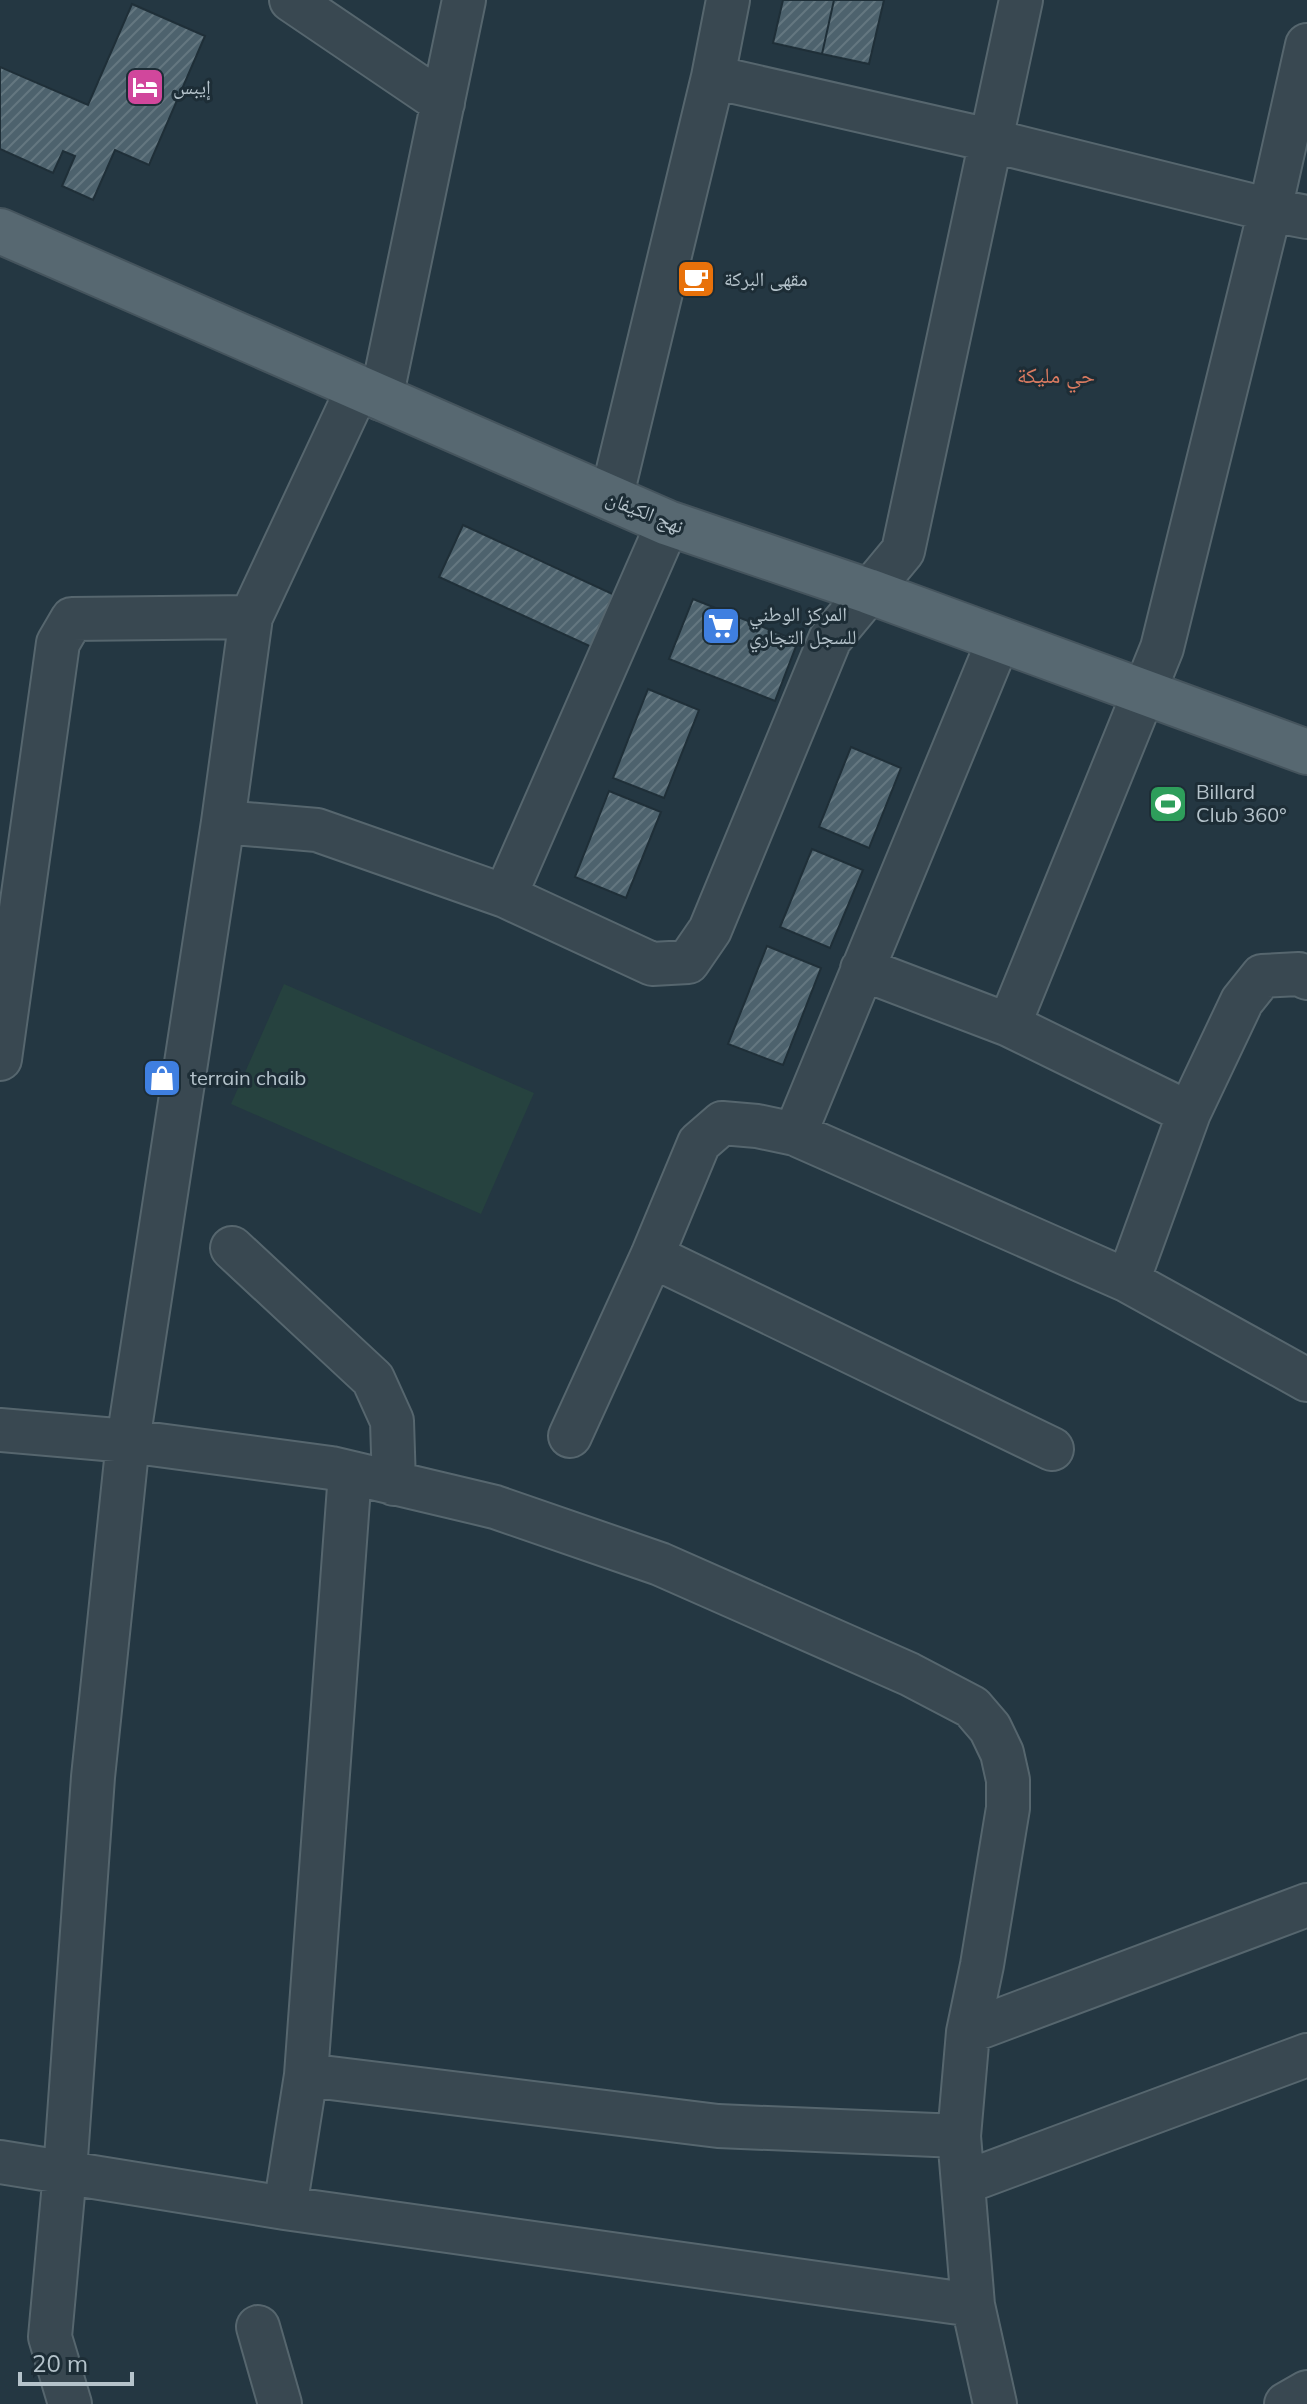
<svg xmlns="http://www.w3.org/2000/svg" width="1307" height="2404" font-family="Mulish,'Noto Naskh Arabic',sans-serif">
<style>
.pitch{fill:#26423f}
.building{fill:url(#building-hatch);stroke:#1f2f38;stroke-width:2}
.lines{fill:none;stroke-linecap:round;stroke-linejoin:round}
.minor-casing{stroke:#56666e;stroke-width:46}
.major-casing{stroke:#45545d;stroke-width:48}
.minor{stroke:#394851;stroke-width:42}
.major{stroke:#576871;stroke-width:44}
.labels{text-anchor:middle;stroke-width:6;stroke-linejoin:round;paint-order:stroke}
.poi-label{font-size:20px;fill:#b5c3cb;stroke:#1d2d36;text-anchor:start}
.street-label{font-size:20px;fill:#b5c3cb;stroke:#1d2d36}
.neighbourhood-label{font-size:22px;fill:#da7b61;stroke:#1d2d36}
</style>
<defs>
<pattern id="building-hatch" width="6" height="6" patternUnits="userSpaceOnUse" patternTransform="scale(2)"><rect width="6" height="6" fill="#4d626d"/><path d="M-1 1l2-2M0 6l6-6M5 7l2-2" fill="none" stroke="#647780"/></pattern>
</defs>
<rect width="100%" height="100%" fill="#243742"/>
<path class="pitch" d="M284,984L534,1093L481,1214L231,1104Z"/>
<path class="building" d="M783,0H834L822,54L773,43Z
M834,0H884L869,64L822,54Z
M132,4L205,36L149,165L115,150L93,200L62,186L75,156L63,151L53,173L0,149V67L88,105Z
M463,525L619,597L596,649L439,577Z
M693,599L798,641L775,701L669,659Z
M648,689L699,710L664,798L613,778Z
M851,747L901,768L869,848L819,827Z
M609,791L661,812L626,898L575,877Z
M812,849L863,870L830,948L780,927Z
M767,946L821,968L783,1065L728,1044Z"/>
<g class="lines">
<g class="minor-casing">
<path id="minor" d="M291,0L443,103
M713,77L989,140L1270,210L1307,217
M381,399L464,0
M611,499L713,77L728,0
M223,822L317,830L505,896L652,964L688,962L710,930L830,639L903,551L1021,0
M505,896L668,523
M862,969L1009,1025L1189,1113
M1009,1025L1162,648L1270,210L1307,45
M0,1059L58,643L72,619L251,617
M795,1134L999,639
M232,1248L373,1379L392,1421L394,1484
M652,1256L1052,1449
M1128,1281L1189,1113L1242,1001L1262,976L1299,974L1307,978
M0,1430L128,1441L331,1468L495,1507L660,1564L909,1674L972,1707L990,1728L1002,1753L1008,1780V1808L982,1965L968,2032L959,2136L973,2305L995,2404
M570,1436L652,1256L699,1143L722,1123L757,1126L795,1134L1128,1281L1307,1380
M968,2032L1307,1905
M306,2075L718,2126L959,2136
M0,2162L285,2208L973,2305
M963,2183L1307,2055
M285,2208L306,2075L350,1473
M258,2327L280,2404
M70,2404L50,2337L65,2172L93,1777L128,1441L223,822L251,617L358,388
M1286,2404L1307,2392"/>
</g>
<g class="major-casing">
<path id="major" d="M0,231L668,523L868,591L1307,752"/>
</g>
<use href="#minor" class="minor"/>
<use href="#major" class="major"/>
</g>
<defs>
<g id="hotel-square" transform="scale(2)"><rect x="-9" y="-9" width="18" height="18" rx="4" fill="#d1479c" stroke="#1d2d36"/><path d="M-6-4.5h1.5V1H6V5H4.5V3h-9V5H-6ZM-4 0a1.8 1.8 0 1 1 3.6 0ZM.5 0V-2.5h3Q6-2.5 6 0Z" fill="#fff"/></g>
<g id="cafe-square" transform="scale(2)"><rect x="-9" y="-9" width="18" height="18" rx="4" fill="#e8710a" stroke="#1d2d36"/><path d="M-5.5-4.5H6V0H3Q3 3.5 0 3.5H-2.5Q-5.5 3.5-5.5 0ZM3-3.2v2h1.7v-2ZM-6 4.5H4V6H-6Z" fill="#fff"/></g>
<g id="supermarket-square" transform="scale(2)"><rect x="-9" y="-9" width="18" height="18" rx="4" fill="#3f7fe0" stroke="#1d2d36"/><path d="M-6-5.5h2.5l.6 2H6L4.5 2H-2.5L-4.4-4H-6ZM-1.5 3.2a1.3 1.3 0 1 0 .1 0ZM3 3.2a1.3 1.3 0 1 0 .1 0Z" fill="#fff"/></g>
<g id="stadium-square" transform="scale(2)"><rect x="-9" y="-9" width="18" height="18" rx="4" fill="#2e9e5b" stroke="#1d2d36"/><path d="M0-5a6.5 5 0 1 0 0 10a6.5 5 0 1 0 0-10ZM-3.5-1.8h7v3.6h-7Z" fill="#fff"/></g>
<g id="shop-square" transform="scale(2)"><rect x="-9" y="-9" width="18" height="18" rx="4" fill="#3f7fe0" stroke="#1d2d36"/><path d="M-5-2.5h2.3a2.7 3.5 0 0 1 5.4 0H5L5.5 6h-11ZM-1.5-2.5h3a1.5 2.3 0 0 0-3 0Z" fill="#fff"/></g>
</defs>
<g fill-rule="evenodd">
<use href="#hotel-square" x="145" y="87"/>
<use href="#cafe-square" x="696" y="279"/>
<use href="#supermarket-square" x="721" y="626"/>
<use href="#stadium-square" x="1168" y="804"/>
<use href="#shop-square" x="162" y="1078"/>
</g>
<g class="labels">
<g class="poi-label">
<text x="173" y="94">إيبس</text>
<text x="724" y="286">مقهى البركة</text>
<text x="749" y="621">المركز الوطني<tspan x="749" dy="23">للسجل التجاري</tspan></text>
<text x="1196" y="799">Billard<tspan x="1196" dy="23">Club 360°</tspan></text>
<text x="190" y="1085">terrain chaib</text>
</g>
<g class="street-label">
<text transform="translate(645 512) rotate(22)" y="7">نهج الكيفان</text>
</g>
<g class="neighbourhood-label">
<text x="1056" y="383">حي مليكة</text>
</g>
</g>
<path d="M20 2372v12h112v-12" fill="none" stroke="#b5c3cb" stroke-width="4"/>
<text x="32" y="2372" font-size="24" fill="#b5c3cb" stroke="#1d2d36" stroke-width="6" paint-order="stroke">20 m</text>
</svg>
